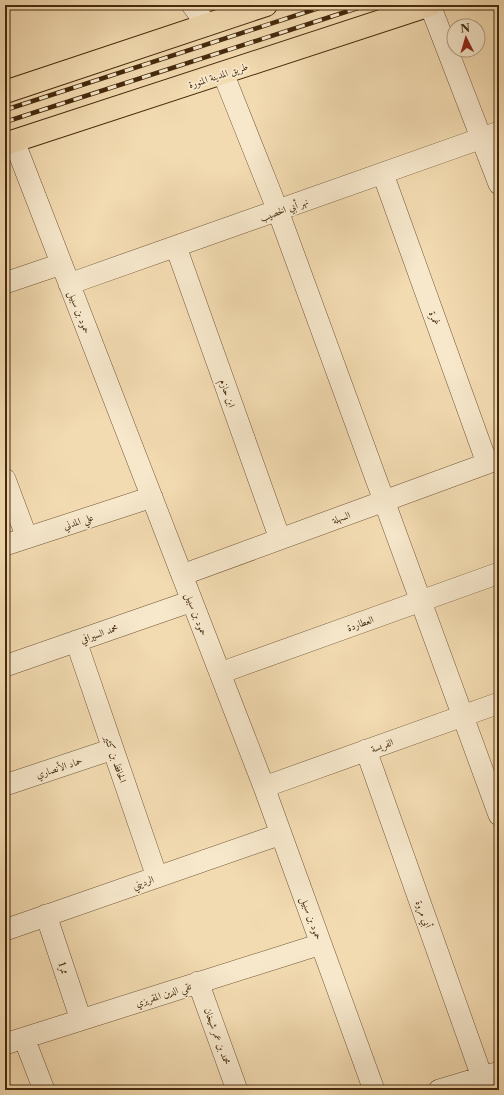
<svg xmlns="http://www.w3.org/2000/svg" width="504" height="1095" font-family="'Libre Caslon Text',Amiri,serif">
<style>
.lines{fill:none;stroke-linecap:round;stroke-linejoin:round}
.minor-casing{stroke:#705636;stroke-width:22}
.primary-casing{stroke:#452a0d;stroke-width:24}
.minor{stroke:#f7e8cc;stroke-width:21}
.primary{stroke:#f3dbb1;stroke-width:22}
.rail-casing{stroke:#452a0d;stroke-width:4.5}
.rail{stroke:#f7e8cc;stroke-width:3;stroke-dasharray:9;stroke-linecap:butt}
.labels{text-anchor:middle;stroke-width:3.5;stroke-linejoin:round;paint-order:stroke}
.street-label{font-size:10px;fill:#452a0d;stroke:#f7e8cc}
</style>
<rect width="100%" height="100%" fill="#f3dbb1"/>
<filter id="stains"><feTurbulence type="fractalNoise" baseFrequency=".005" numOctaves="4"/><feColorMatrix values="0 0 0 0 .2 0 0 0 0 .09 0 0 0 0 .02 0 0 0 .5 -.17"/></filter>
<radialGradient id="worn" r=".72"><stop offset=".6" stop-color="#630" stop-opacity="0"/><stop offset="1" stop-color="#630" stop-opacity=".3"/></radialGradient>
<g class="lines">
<g class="minor-casing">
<path id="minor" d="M192,5L207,25
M430,5L499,184
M223,73L278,211L499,815
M14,141L264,787L374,1090
M383,174L487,463
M176,247L280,539
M5,283L61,264
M69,284L499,132
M5,479L27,538
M5,545L152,497
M182,575L499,459
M76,641L157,877
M5,666L192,601
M220,673L499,573
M366,750L482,1077
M5,785L113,749
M264,787L499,703
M46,915L81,1020
M5,930L281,834
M198,982L237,1090
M24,1038L44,1090
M5,1044L321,944
M439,1090L499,1072"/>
</g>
<g class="primary-casing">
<path id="primary" d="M5,92L266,5
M5,144L430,5"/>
</g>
<use href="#minor" class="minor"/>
<use href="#primary" class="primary"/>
<g class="rail-casing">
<path id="rail" d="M5,110L328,5
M5,122L367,5"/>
</g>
<use href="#rail" class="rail"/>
</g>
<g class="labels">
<g class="street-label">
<text transform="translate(218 75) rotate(-18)" y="4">طريق المدينة المنورة</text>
<text transform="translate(284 209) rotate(-20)" y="4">نهر أبي الخصيب</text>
<text transform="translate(80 312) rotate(69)" y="4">حمود بن سبيل</text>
<text transform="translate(435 318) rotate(70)" y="4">غمرة</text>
<text transform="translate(228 393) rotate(71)" y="4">ابن حازم</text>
<text transform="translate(341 517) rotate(-20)" y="4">السهلة</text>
<text transform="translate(78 521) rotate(-18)" y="4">علي المدني</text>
<text transform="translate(197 614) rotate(69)" y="4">حمود بن سبيل</text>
<text transform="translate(360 623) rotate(-20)" y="4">العطاردة</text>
<text transform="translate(99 633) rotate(-19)" y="4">محمد السيرافي</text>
<text transform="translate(382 745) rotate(-20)" y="4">الفريسة</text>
<text transform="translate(116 759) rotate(71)" y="4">الحافظ بن كثير</text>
<text transform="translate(59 767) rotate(-18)" y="4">حماد الأنصاري</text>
<text transform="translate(143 882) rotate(-19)" y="4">الرديني</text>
<text transform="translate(424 914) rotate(70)" y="4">أبي مروة</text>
<text transform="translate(312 918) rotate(70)" y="4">حمود بن سبيل</text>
<text transform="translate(64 968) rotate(71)" y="4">ممر1</text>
<text transform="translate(163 994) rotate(-18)" y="4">تقي الدين المقريزي</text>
<text transform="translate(218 1036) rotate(70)" y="4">محمد بن عمر شيخان</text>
</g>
</g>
<rect width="504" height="1095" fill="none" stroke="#f3dbb1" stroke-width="20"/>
<rect x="6" y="6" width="492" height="1083" fill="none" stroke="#452a0d" stroke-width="2"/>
<rect x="10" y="10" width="484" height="1075" fill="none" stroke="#452a0d"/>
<g transform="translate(466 38) rotate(355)"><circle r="19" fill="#f7e8cc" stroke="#b09c80"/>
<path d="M0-3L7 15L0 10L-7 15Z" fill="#8f2418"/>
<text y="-6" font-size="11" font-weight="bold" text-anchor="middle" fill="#452a0d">N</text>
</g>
<rect width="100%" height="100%" filter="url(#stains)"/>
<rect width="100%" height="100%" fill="url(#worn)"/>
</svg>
